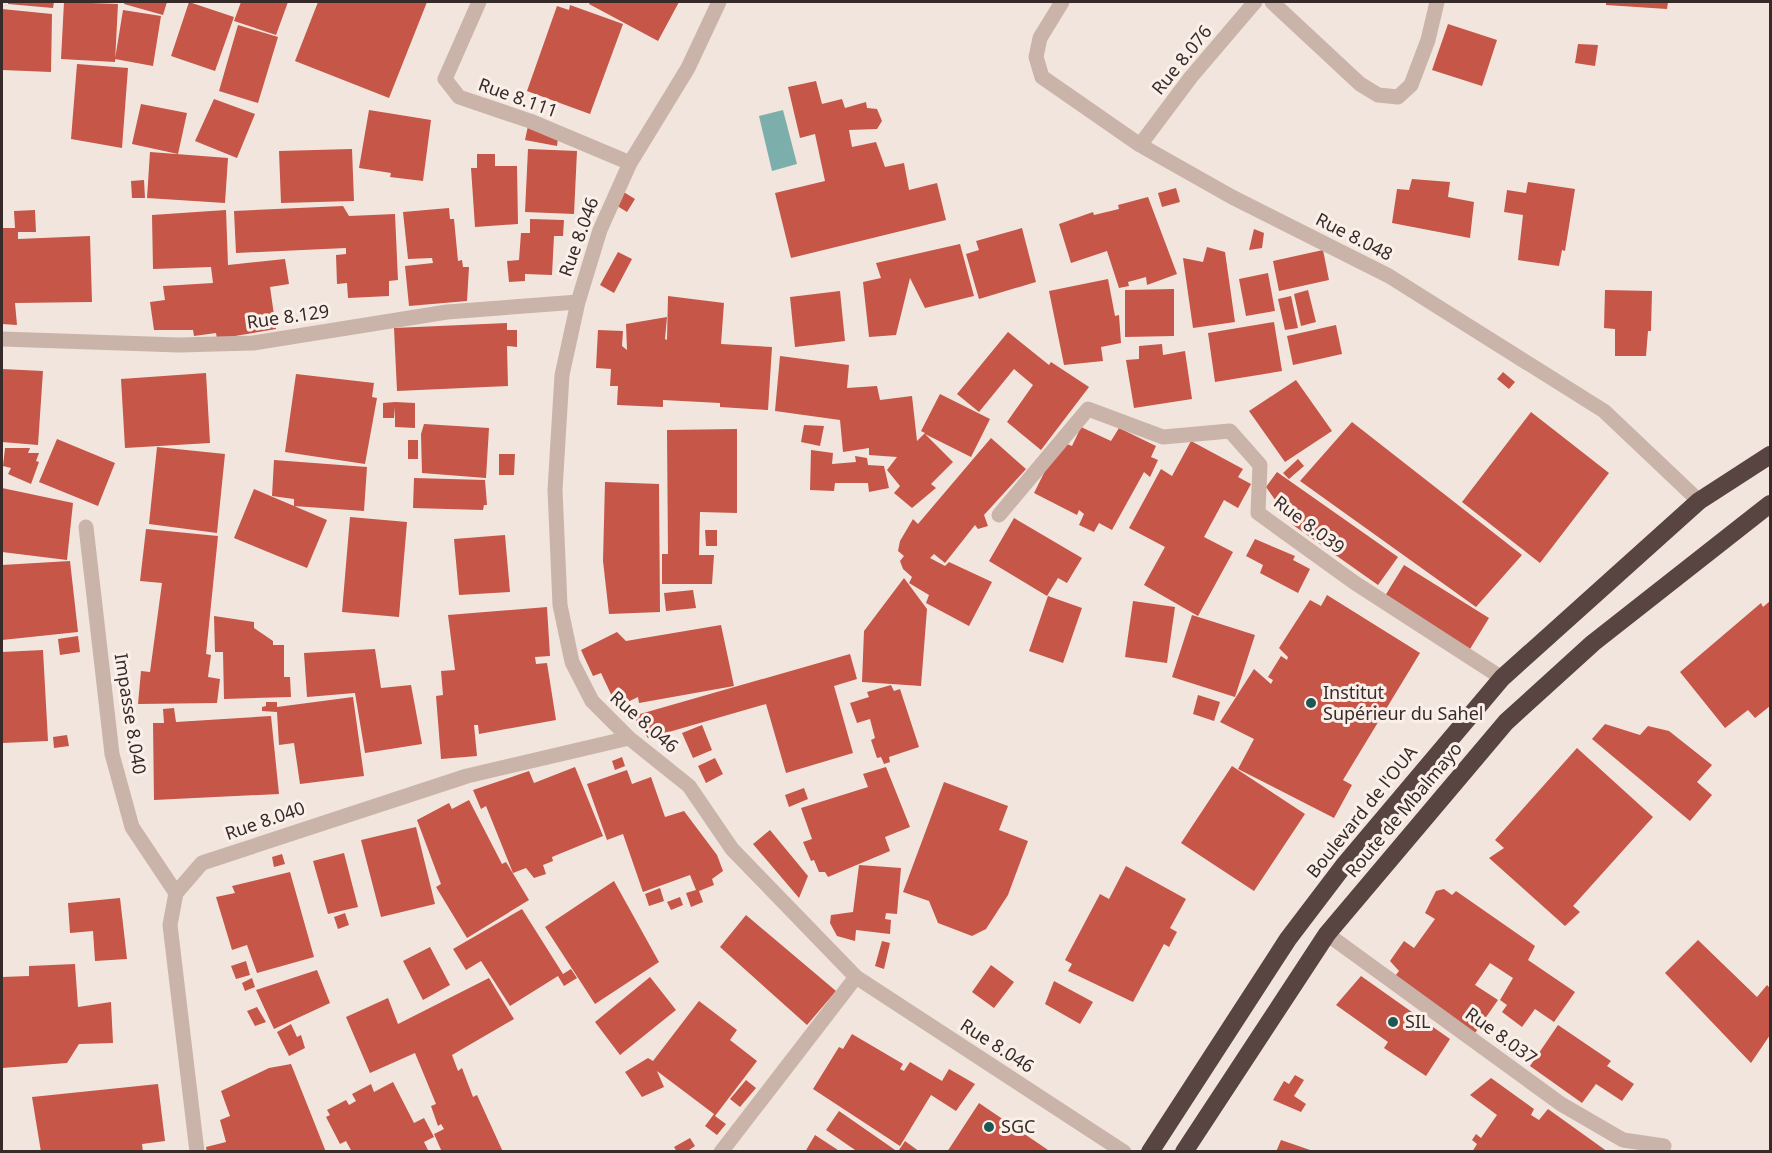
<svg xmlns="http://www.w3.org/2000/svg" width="1772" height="1153" font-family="'Noto Sans',sans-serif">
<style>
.water{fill:#7cafab}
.building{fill:#c55648}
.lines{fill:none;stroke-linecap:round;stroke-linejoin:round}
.street{stroke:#cab4a9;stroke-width:15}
.highway{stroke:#584440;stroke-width:18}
.poi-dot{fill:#1e5855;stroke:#faf0e9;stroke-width:2}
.labels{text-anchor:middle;stroke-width:6;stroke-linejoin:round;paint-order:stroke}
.street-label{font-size:18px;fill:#372b29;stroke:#faf0e9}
.poi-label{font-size:18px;fill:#372b29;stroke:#faf0e9;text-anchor:start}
</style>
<rect width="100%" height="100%" fill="#f2e5dd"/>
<path class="water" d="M783,110L797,164L772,171L759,116Z"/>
<path class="building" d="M8,2H54L53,8L8,4Z
M64,2L118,4L115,62L61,59Z
M125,2H167L163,15L124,4Z
M189,2L234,17L215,71L171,56Z
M241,2H288L276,35L234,21Z
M318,2H427L389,98L295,61Z
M590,2H679L658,41L589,4Z
M1606,2H1668L1667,9L1606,5Z
M570,5L623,24L590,114L527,91L557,6L569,10Z
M2,9L52,14L51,72L2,70Z
M123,10L161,16L153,66L115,59Z
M1448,24L1497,40L1482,86L1432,70Z
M238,25L278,37L258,103L219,91Z
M1578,44L1598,45L1595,66L1575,63Z
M77,64L128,68L122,148L71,139Z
M816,81L822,104L842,99L845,108L866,102L867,108L877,109L882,121L877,129L849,130L852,147L876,142L885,167L904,163L909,190L937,183L946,220L791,258L775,193L825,181L815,134L800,138L788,87Z
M214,99L255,114L237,158L195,141Z
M141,104L187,113L178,154L132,144Z
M369,110L431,120L423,181L390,177L391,173L359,168Z
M528,126L559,131L557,146L525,140Z
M352,149L354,201L281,203L279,151Z
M528,149L577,151L574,214L525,212Z
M150,152L228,158L225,203L147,198Z
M477,154H495V166H517L518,224L475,227L471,168H477Z
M1412,179L1450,182L1448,197L1474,202L1470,238L1392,223L1397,189L1409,190Z
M144,180L145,198H132L131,181Z
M1528,182L1575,189L1565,251L1562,250L1559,266L1518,260L1523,215L1504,212L1507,190L1526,193Z
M1176,188L1180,202L1162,207L1158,193Z
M622,191L635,199L627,212L614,204Z
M1148,197L1177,274L1147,285L1146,277L1128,282L1129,286L1119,288L1107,251L1071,263L1059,224L1093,212L1094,215L1119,209L1118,205Z
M343,206L349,216L395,214L398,280L389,281V296L348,298L347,283L337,284L336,255L346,254V248L236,253L234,211Z
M449,208L450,219H454L458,261L462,260L463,267H469L467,301L409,306L405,266L433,263L432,258L408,259L403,212Z
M35,210L36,232H18V239L90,236L92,302L15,303L17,325L2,324V228H15L14,211Z
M226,210L228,265L285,259L289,284L270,287L276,329L217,339L216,333L194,336L193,330H154L150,302L165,300L163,286L213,283L211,267L153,269L152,215Z
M530,219L564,220L563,236H554L552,275L525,274V281L509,282L507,261L519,260L521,233H530Z
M1022,228L1036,282L979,299L966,254L979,250L976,241Z
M1254,229L1264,233L1262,248L1249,250Z
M960,244L974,296L925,308L910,278L896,335L869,337L863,282L881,278L876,263Z
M1207,247L1225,252L1235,322L1193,328L1183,258L1203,262Z
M1323,250L1329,280L1279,291L1273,261Z
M618,252L632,259L614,293L600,285Z
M1268,273L1275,311L1246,316L1239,279Z
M1108,279L1115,316L1119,315L1121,343L1101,347L1103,361L1064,365L1049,291Z
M1174,289V336L1125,337V290Z
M1308,290L1316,322L1301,326L1294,294Z
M1605,290L1652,291L1651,331H1648L1646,356H1615V329L1604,328Z
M840,291L845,341L795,347L790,297Z
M668,296L724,303L721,344L772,347L768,410L720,407V403L663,400V407L617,405L618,386H610L611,369L596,368L598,330L623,331L622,346L627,350L626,324L667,317L665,339L667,340Z
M1291,296L1298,328L1285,330L1278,299Z
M1274,322L1282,371L1215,382L1208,333Z
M507,323V330H517V347L507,346L508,386L397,391L394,328Z
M1336,325L1342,354L1293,365L1287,336Z
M1008,332L1049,365L1051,362L1089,387L1041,450L1007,422L1033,385L1014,369L979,412L957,394Z
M1162,344L1163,355L1185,351L1192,399L1134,408L1126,360L1139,359V346Z
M780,356L849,365L847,388L877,386L880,400L912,396L917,441L925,433L921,431L940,394L990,419L971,457L925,434L953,462L931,484L936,488L912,508L894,493L900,486L887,470L897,457L869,455V448L843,452L840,420L775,411Z
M2,369L43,371L38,445L2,442Z
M1503,372L1515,382L1509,389L1497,379Z
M206,373L210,443L125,448L121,379Z
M296,374L374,383L372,397L377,398L365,464L285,452Z
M1296,380L1332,431L1285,462L1249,411Z
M395,402L415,403V428L395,427V407L394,418H383V403Z
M1531,412L1609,473L1540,563L1462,502Z
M1352,422L1522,555L1476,607L1300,481Z
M424,424L489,428L486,478L422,473L421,434Z
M804,425L824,426L820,446L801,442Z
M1081,427L1111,441L1119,428L1156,446L1151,457L1158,460L1150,477L1144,472L1112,530L1099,523L1094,532L1079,525L1084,514L1079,510L1077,515L1034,493L1051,459L1067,444L1072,446Z
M737,429V513L700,512L699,555H714L712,584H662V554H668L667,430Z
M991,438L1026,469L984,515L988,526L978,529L975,525L945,563L934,554L930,558L945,566L949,562L992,582L969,626L926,603L929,595L909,583L912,577L903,569L900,561L904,556L898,551L900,541L913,519L918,524Z
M57,439L115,463L98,506L39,482Z
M408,440H418V459H408Z
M1191,441L1243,469L1238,477L1251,484L1238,508L1224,500L1204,537L1233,552L1198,616L1144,585L1165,547L1129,528L1161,469L1172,476Z
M157,447L225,454L217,533L149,524Z
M5,448H30L28,453H39L36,461L39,462L31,484L8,474L11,468L3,466Z
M811,450L833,453L832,464L856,462L855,456L867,458L868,465L884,466L889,488L869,492L868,483H835L834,491L810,490Z
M499,454H515L514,475H499Z
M1298,459L1304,466L1289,479L1283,473Z
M274,460L367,467L364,511L294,506V499L272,496Z
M1277,472L1398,557L1378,585L1293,525L1266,487Z
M414,478L485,480L487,505H484L483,510L413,508Z
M605,482L659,484L660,612L609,614L603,561Z
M2,488L73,503L67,560L2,552Z
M254,489L327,520L307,568L234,538Z
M350,517L407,522L399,617L342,612Z
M1014,518L1082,558L1067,583L1058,578L1047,596L989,561Z
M146,529L218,536L206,654L211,655L208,677L220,679L217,703L138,704L141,671L150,672L162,583L140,581Z
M705,530H717V546H706Z
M505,535L510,592L459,595L454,539Z
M1255,539L1295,556L1293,560L1310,569L1298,593L1260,573L1263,565L1246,556Z
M70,561L78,632L2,640V565Z
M1404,565L1489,618L1470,649L1385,596Z
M904,578L927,609L921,686L862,682L864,631Z
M693,590L696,608L666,611L664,593Z
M1327,595L1420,653L1343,780L1352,785L1334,818L1238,769L1254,739L1220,722L1254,669L1271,684L1273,680L1268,677L1281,656L1287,660L1288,657L1279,648L1310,600L1321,606Z
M1048,596L1082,608L1063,663L1029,651Z
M1133,601L1175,607L1167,663L1125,657Z
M1770,601V706L1755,718L1748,710L1725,728L1680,672L1761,603L1763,607Z
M547,607L550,656L535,657L536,664L547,663L556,720L479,734L478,725H474L477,756L441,759L436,696L443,695L441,671L455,670L448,615Z
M1192,615L1255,635L1235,697L1172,677Z
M214,616L254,622V628L273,641V645H284V677H290L291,697L224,699L223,652H215Z
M721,625L734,686L639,703L638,697L617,707L601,673L593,676L581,650L617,632L626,641Z
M78,636L80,652L60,655L58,639Z
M375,649L381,688L411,685L422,744L365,753L355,693L307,697L304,653Z
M43,650L48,741L2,743V652Z
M850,654L857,679L834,686L853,753L786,773L766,704L648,738L633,716Z
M891,685L894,691L900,689L919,747L889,757L890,762L884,764L881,757L877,758L871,740L875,738L870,719L857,723L850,703L869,697L867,692Z
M1198,695L1220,702L1214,721L1193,714Z
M353,697L364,776L300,784L294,743L279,745L277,712L262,711V707L266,706V702H277V707Z
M174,708L176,722L271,716L279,794L154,800L153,723H164L163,709Z
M1605,724L1640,735L1648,726L1669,731L1712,765L1697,782L1712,795L1690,821L1592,739Z
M702,725L712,750L693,758L682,733Z
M67,735L69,746L54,748L53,737Z
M1577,748L1653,817L1573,906L1580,912L1565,926L1489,858L1504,848L1495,840Z
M622,757L625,766L615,770L612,761Z
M715,758L723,774L706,783L698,766Z
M1232,766L1305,814L1254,891L1181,843Z
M575,767L603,836L552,857L553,861L543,865L546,874L534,878L526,868L513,873L486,806L481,809L473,790L529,771L534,783Z
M886,767L910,827L885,837L890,851L828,877L825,872H819L814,860L811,861L803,842L812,839L801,808L868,787L863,774Z
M627,770L632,784L651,777L665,817L684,811L717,855L723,871L712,879L714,885L699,891L703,902L691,907L686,893L696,890L690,875L643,892L623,834L607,840L587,784Z
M944,782L1008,806L999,830L1028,841L1008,895L986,929L972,936L938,923L929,901L903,892Z
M804,788L808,799L789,807L785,795Z
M469,800L502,864L506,862L529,900L467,938L436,887L441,884L417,820L449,803L452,809Z
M416,827L435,904L381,917L361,840Z
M770,830L808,876L799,898L753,844Z
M344,853L358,907L328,914L313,861Z
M282,854L285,864L274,867L272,857Z
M859,865L901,868L897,914L886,913L885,919L891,920L890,934L856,930L855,941L837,936L830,923L831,915L853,912Z
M1126,866L1186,899L1170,928L1177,932L1169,947L1164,944L1133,1002L1068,971L1072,964L1065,960L1100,894L1109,899Z
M290,872L314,957L257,973L247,945L232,950L216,897L235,893L232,886Z
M614,881L659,962L595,1004L545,927Z
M660,888L664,901L649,906L645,894Z
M1444,889L1452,895L1456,891L1535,946L1528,960L1575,992L1554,1022L1535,1009L1522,1027L1502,1012L1507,1005L1500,1000L1513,978L1490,963L1475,985L1498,1000L1475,1033L1395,976L1399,971L1390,961L1404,941L1414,948L1435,919L1425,913L1436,891Z
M680,897L683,905L671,910L667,902Z
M120,898L127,959L95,961L93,931L70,933L68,903Z
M522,909L563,974L571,969L577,978L564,986L558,976L510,1006L481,961L466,970L453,949Z
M345,913L349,925L338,929L334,917Z
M746,915L836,991L807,1025L720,947Z
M1698,940L1757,997L1767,985L1770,988V1035L1751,1063L1665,973Z
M882,941L890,943L884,969L875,966Z
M430,947L450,985L423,1000L403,961Z
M246,961L250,975L236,979L231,966Z
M75,964L78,1007L111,1002L113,1043L79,1044L67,1063L2,1068V977L29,976V966Z
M991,965L1014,982L994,1008L972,992Z
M317,970L330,1003L274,1029L256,990Z
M1361,976L1450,1039L1426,1076L1384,1048L1388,1042L1336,1005Z
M650,977L676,1010L620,1055L595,1022Z
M252,978L255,987L245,991L242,983Z
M489,978L514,1019L452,1055L458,1071L462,1068L473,1097L477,1095L503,1152H442L434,1134L444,1129L441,1124L438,1126L431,1106L436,1104L415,1053L370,1073L346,1017L388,998L398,1024Z
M1054,981L1093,1002L1080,1024L1045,1004Z
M699,1001L737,1030L730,1040L757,1061L715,1116L726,1124L717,1135L705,1126L714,1114L657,1071L664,1087L642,1097L625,1072L648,1058L653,1061Z
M257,1007L266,1022L255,1026L247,1011Z
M291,1024L297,1037L301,1035L305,1048L289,1056L277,1032Z
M1558,1025L1611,1061L1607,1066L1634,1084L1622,1101L1596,1084L1582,1103L1530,1066Z
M852,1034L903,1064L900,1069L904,1071L910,1062L942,1081L949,1069L975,1084L956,1111L931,1095L900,1146L813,1089L839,1047L843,1049Z
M291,1064L326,1152H207L206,1147L226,1142L220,1120L230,1116L221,1091L269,1068Z
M1295,1075L1304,1080L1294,1096L1306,1104L1301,1112L1273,1100L1284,1081L1289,1084Z
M1491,1078L1534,1109L1531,1115L1539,1120L1548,1109L1608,1152H1472L1477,1144L1472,1140L1476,1134L1481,1138L1497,1115L1470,1095Z
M746,1080L756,1088L740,1107L730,1099Z
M393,1082L414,1123L424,1118L434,1137L424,1142L429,1152H352L346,1141L340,1144L326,1117L330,1115L327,1110L346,1100L349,1105L356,1101L352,1094L371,1084L374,1092Z
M158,1084L165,1141L142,1144L143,1152H41L32,1097Z
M979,1103L1051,1152H947Z
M839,1111L898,1152H858L826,1130Z
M815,1135L841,1152H805Z
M690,1138L695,1146L686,1152H677L674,1147Z
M1281,1140L1313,1151V1152H1276Z
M905,1141L920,1152H901L899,1150Z"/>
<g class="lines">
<path class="street" d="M479,2L445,79L459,97L530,121L630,163
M719,2L688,68L630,163L600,230L578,302L562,375L555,490L560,605L572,662L592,701L629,738L689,786L732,849L856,977L1124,1152
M1062,2L1040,38L1036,57L1042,77L1140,145L1232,197L1389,276L1604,411L1699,501
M1272,2L1360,84L1378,95L1398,97L1411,85L1428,40L1437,2
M1140,145L1191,77L1255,2
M2,339L179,345L253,343L447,312L578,302
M999,515L1088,409L1163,437L1230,431L1260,465L1258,513L1355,583L1502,678
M86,527L112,754L132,827L176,893
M1327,934L1561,1104L1623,1140L1664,1146
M197,1152L170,925L176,893L202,863L467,776L629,738
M721,1152L856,977"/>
<path class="highway" d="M1150,1152L1288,939L1345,864L1502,678L1699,501L1770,455
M1184,1152L1327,934L1506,722L1593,643L1770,504"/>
</g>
<g class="poi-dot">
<circle cx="1311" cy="703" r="6"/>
<circle cx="1393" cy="1022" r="6"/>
<circle cx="989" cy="1127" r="6"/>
</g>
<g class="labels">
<g class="street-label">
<text transform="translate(1182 60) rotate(-51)" y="6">Rue 8.076</text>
<text transform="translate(518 98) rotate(20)" y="6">Rue 8.111</text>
<text transform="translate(579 237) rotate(-70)" y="6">Rue 8.046</text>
<text transform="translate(1354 237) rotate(27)" y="6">Rue 8.048</text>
<text transform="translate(288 317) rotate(-8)" y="6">Rue 8.129</text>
<text transform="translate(1309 525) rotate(37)" y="6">Rue 8.039</text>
<text transform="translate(130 714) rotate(81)" y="6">Impasse 8.040</text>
<text transform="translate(644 722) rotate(41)" y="6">Rue 8.046</text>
<text transform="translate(1404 810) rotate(-50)" y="6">Route de Mbalmayo</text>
<text transform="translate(1362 812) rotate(-51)" y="6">Boulevard de l'OUA</text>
<text transform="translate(265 821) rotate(-19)" y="6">Rue 8.040</text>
<text transform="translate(1501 1036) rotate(36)" y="6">Rue 8.037</text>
<text transform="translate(997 1046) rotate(33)" y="6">Rue 8.046</text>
</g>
<g class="poi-label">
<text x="1323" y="699">Institut<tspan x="1323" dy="21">Supérieur du Sahel</tspan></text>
<text x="1405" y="1028">SIL</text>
<text x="1001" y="1133">SGC</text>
</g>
</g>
<rect width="1772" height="1153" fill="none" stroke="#372b29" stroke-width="6"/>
</svg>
